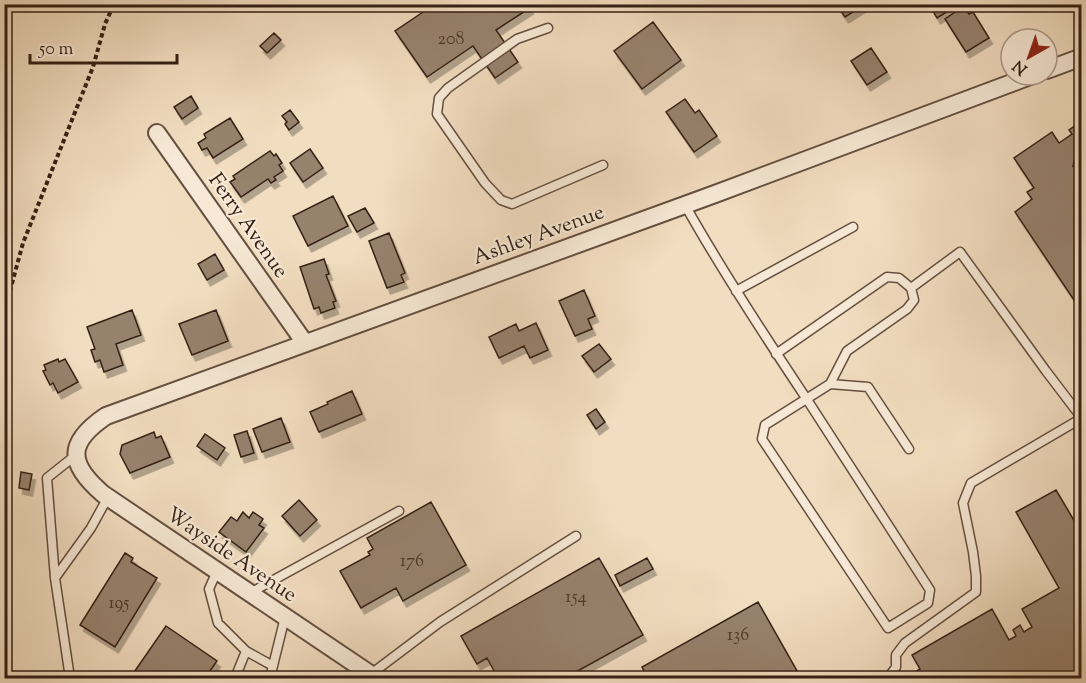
<svg xmlns="http://www.w3.org/2000/svg" width="1086" height="683" font-family="'Sorts Mill Goudy',serif">
<style>
.building{fill:#97826e;stroke:#352015;stroke-width:1.5;filter:url(#shadow)}
.lines{fill:none;stroke-linecap:round;stroke-linejoin:round}
.lane-casing{stroke:#644f40;stroke-width:11}
.street-casing{stroke:#644f40;stroke-width:20}
.path{stroke:#352015;stroke-width:4;stroke-dasharray:4.5 3;stroke-linecap:butt}
.lane{stroke:#f7e9d6;stroke-width:8}
.street{stroke:#f7e9d6;stroke-width:16}
.labels{text-anchor:middle;stroke-width:4.5;stroke-linejoin:round;paint-order:stroke}
.number-label{font-size:18px;fill:#4e382b}
.street-label{font-size:21px;fill:#352015;stroke:#f7e9d6}
</style>
<defs>
<filter id="shadow"><feDropShadow dx="3.5" dy="6" stdDeviation="0" flood-color="#0004"/></filter>
</defs>
<rect width="100%" height="100%" fill="#f2ddc0"/>
<filter id="stains"><feTurbulence type="fractalNoise" baseFrequency=".00333" numOctaves="4"/><feColorMatrix values="0 0 0 0 .2 0 0 0 0 .09 0 0 0 0 .02 0 0 0 .5 -.17"/></filter>
<radialGradient id="worn" r=".72"><stop offset=".6" stop-color="#630" stop-opacity="0"/><stop offset="1" stop-color="#630" stop-opacity=".3"/></radialGradient>
<path class="building" d="M430,4H527L530,8L496,30L518,62L495,78L473,46L427,77L395,31L432,6Z
M836,4H863L864,5L845,17Z
M929,4H946L950,10L937,18Z
M964,6L969,14L973,12L989,38L966,52L945,19Z
M653,22L681,60L642,89L614,51Z
M274,33L281,40L267,53L260,46Z
M871,48L887,72L867,85L851,61Z
M191,96L198,108L182,119L174,107Z
M685,99L695,113L699,110L717,136L694,152L666,112Z
M290,110L299,122L289,130L285,124L287,122L282,116Z
M230,118L243,139L213,158L207,148L202,150L198,143L206,138L204,134Z
M1082,121V150L1076,154L1073,166L1082,161V312L1015,212L1032,199L1027,192L1034,188L1014,158L1052,132L1059,143L1072,134L1069,130Z
M310,149L323,168L303,182L290,163Z
M270,151L274,156L276,154L282,163L279,165L283,171L274,177L276,180L271,183L268,179L241,197L230,182L235,179L233,176Z
M333,196L348,226L308,246L293,216Z
M365,208L374,223L357,232L348,216Z
M389,233L405,273L401,275L404,282L387,288L369,241Z
M215,254L224,270L207,280L198,264Z
M324,259L329,274L326,275L336,301L333,302L335,308L321,313L319,307L314,309L300,267Z
M584,290L595,316L588,319L592,329L575,336L559,301Z
M132,310L141,335L116,344L123,365L104,372L100,360L95,362L91,350L95,349L87,327Z
M216,310L228,341L192,355L179,324Z
M536,323L548,350L530,358L524,346L499,358L489,337L516,324L519,331Z
M599,344L611,359L594,372L582,356Z
M58,359L59,362L65,359L78,382L58,393L53,383L50,385L43,371L46,370L44,365Z
M352,391L362,414L319,432L310,412L328,404L327,402Z
M596,409L605,422L596,429L587,415Z
M281,418L290,442L262,452L253,429Z
M247,431L254,453L241,457L234,435Z
M154,432L156,438L161,436L170,457L130,473L120,454L122,445Z
M205,434L225,448L217,460L197,446Z
M21,472L32,474L29,490L19,488Z
M1056,490L1082,534V678H911L909,676L920,669L912,655L992,609L1009,640L1016,636L1013,630L1020,625L1024,632L1032,627L1022,609L1059,588L1016,512Z
M299,500L317,520L300,536L282,516Z
M431,502L466,565L403,601L396,588L361,608L340,571L370,555L368,552L373,549L367,538Z
M243,512L249,518L253,512L263,519L259,525L264,528L246,552L219,532L231,517L237,521Z
M125,553L133,558L131,562L157,578L115,647L80,625Z
M599,558L643,635L565,678H498L487,658L477,664L461,636Z
M647,558L653,569L620,586L615,575Z
M758,602L801,678H629L644,671L642,667Z
M166,626L217,661L205,678H130Z"/>
<g class="lines">
<g class="lane-casing">
<path id="lane" d="M548,28L517,39L448,88L439,98L437,114L485,183L501,200L512,204L603,165
M685,205C722,271 764,335 806,398C848,462 889,526 930,590L928,603L888,628L762,439L765,425L830,384L847,351L907,309L914,300L911,288L899,278L887,277L776,354
M911,288L960,252L1046,371L1081,417
M736,291L853,227
M830,384L868,387L909,449
M217,571L209,589L218,623L246,651L273,666
M55,578L91,528L108,497
M250,593L399,511
M371,674L440,622L576,536
M70,678L55,578L47,478L76,455
M235,678L246,651
M270,678L285,617
M888,678L896,667V655L905,643L976,592V576L973,552L963,503L971,483L1082,418"/>
</g>
<g class="street-casing">
<path id="street" d="M1047,70L1082,57
M157,133L305,343
M376,678L103,494C68,464 66,443 106,416L715,194L1033,75"/>
</g>
<path class="path" d="M4,313L23,243L93,67L105,24L114,4"/>
<use href="#lane" class="lane"/>
<use href="#street" class="street"/>
</g>
<g class="labels">
<g class="number-label">
<text x="451" y="44">208</text>
<text x="412" y="566">176</text>
<text x="576" y="602">154</text>
<text x="119" y="608">195</text>
<text x="738" y="640">136</text>
</g>
<g class="street-label">
<text transform="translate(249 225) rotate(55)" y="7">Ferry Avenue</text>
<text transform="translate(538 234) rotate(-20)" y="7">Ashley Avenue</text>
<text transform="translate(232 554) rotate(34)" y="7">Wayside Avenue</text>
</g>
</g>
<rect width="1086" height="683" fill="none" stroke="#f2ddc0" stroke-width="24"/>
<rect x="6" y="6" width="1074" height="671" fill="none" stroke="#352015" stroke-width="3"/>
<rect x="12" y="12" width="1062" height="659" fill="none" stroke="#352015" stroke-width="1.5"/>
<g transform="translate(1029 57) rotate(220)"><circle r="28" fill="#f7e9d6" stroke="#a99989" stroke-width="1.5"/>
<path d="M0-4.5L10 22L0 15L-10 22Z" fill="#8f2418"/>
<text y="-9" font-size="16" font-weight="bold" text-anchor="middle" fill="#352015">N</text>
</g>
<path d="M30 54v9h147v-9" fill="none" stroke="#352015" stroke-width="3"/>
<text x="39" y="54" font-size="18" fill="#352015" stroke="#f7e9d6" stroke-width="4.5" paint-order="stroke">50 m</text>
<rect width="100%" height="100%" filter="url(#stains)"/>
<rect width="100%" height="100%" fill="url(#worn)"/>
</svg>
